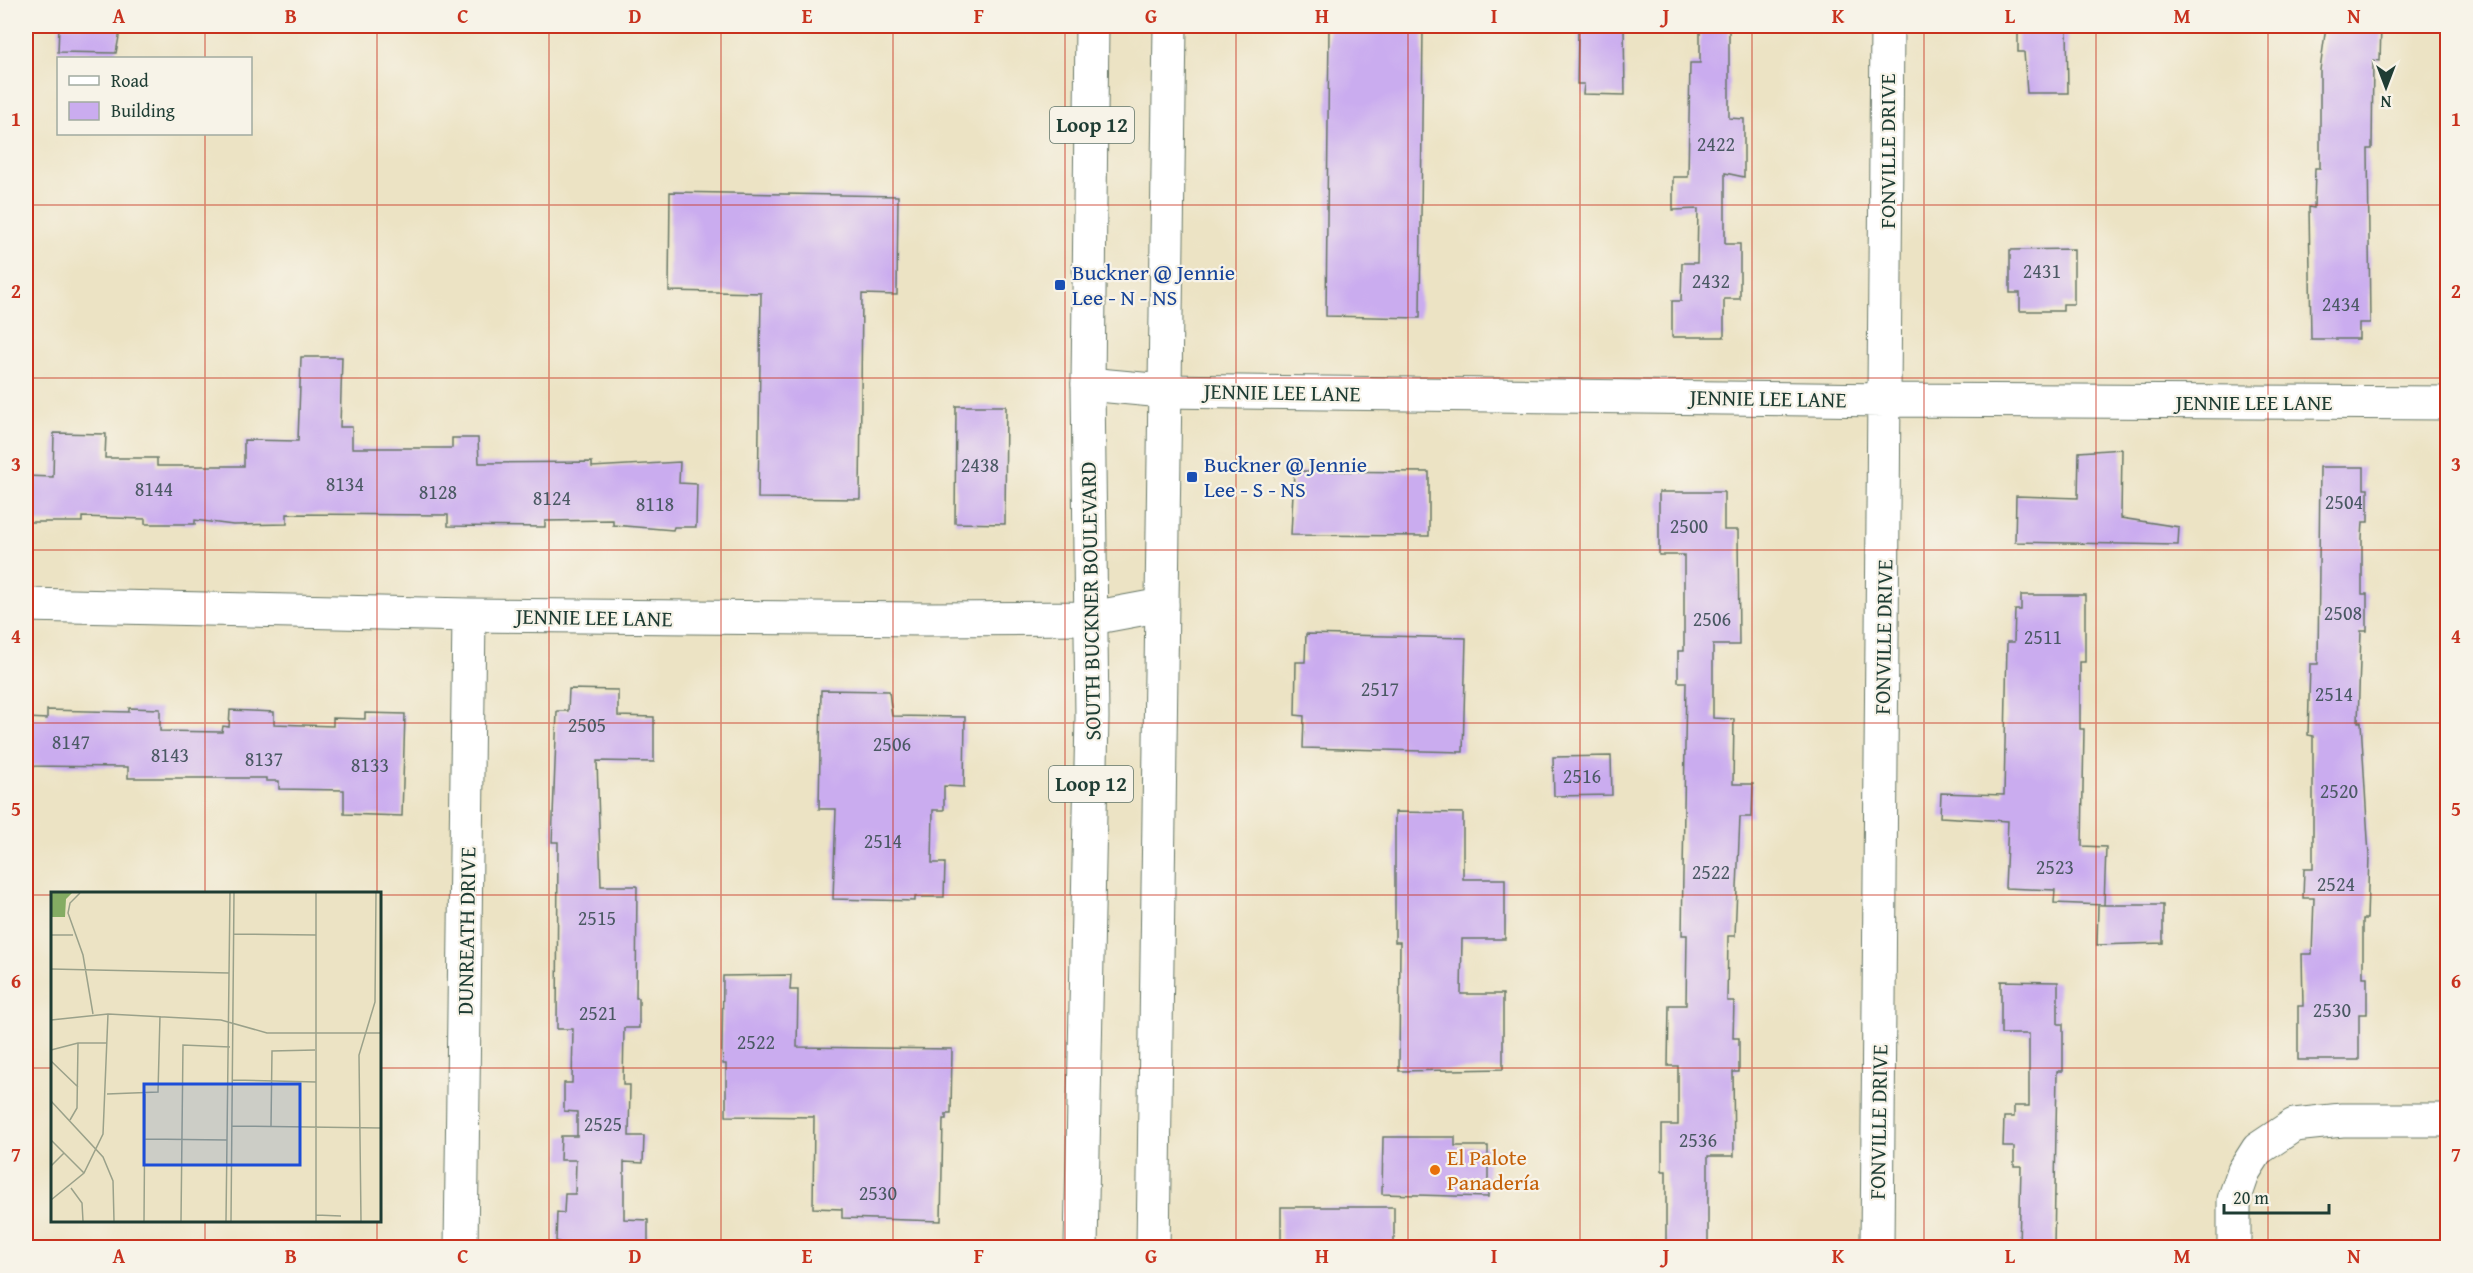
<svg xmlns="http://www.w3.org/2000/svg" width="2473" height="1273" font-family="'Gentium Book Plus',serif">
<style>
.building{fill:#caacef}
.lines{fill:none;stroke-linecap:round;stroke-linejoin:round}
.minor-casing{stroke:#677766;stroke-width:35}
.major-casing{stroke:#677766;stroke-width:35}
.minor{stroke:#fff;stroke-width:33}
.major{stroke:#fff;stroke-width:33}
.grid{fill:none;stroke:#c8321e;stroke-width:1.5;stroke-opacity:0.55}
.transit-dot{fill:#1a4fb4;stroke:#f7f3e8;stroke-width:2}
.food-dot{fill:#e8710a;stroke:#f7f3e8;stroke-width:2}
.labels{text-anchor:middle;stroke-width:4.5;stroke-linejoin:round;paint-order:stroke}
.number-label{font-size:20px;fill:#4a5963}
.shield{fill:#f7f3e8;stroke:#60746a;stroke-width:1.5}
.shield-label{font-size:21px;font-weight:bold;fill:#1f3d34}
.street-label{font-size:22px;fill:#1f3d34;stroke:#f7f3e8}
.transit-label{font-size:22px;fill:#164399;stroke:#f7f3e8;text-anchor:start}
.food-label{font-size:22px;fill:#c56008;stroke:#f7f3e8;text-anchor:start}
.inset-road{fill:none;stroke:#9aa18a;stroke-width:1.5}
.view{fill:#1d4ed8;fill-opacity:0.15;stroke:#1d4ed8;stroke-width:3}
.inset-edge{fill:none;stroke:#1f3d34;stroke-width:3}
.neatline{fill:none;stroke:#c8321e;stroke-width:2}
.grid-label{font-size:20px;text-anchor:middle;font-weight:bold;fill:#c8321e}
</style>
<rect width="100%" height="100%" fill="#f7f3e8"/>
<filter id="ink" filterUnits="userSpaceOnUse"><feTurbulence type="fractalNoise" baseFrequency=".0167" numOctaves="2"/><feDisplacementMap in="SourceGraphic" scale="12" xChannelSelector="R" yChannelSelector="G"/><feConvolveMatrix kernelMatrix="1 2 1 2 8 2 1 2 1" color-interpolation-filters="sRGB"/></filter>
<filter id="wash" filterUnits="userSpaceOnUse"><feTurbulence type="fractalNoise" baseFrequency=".008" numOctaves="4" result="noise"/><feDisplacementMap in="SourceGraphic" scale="24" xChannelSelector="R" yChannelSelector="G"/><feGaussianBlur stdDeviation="1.35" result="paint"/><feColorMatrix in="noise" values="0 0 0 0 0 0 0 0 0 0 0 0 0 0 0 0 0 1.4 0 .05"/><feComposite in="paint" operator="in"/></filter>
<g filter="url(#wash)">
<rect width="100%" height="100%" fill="#ece3c4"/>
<g id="blocks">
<path class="building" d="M59,26H121L116,53L58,52Z
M1329,26H1423L1420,318L1326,316Z
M1578,26H1624L1625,95L1583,94L1584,84H1577Z
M1700,26H1729V118L1744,119V177L1725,173V244H1740V299H1724V337H1672V301H1681L1682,263H1697L1698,209L1673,210V177H1688L1690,63H1700Z
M2018,26H2067L2068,93H2027L2024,52H2018Z
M2326,26H2381L2380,61L2373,60L2372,149H2368L2370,323H2359V339H2311L2309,207L2314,208L2315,168H2320V70Z
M670,192L898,196L897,295L862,294L860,499L758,498L761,293L669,291Z
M2074,249V304H2063V311H2020V293H2010V250Z
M301,357H342L340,427H352V448H452V438H478L479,463L592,462V467L680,462L679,483L697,484L696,527H674L673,530L613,525V520L545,521V527L448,526V515L287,514V524L233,525L195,520V524H145V519L82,517V522H26V476L53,477L54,433L106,434L105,458H157V466H244V440L298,441Z
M956,406H1006L1005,524L955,523Z
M2122,449L2121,518L2179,527L2178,545L2015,542L2016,496L2078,498L2079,452Z
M2320,467H2364V489H2368V522H2363L2362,538V594H2367V631H2361L2358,722H2361L2369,856L2367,919H2363V977H2367V1014H2359V1060H2298V1006H2303L2302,954H2312L2314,898H2303L2304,869H2313V736L2308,735L2310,664H2318Z
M1294,471L1429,472V536L1291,535Z
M1659,492H1724V530H1738L1739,645H1713V718L1734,719L1733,784H1753L1752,817H1740L1735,936H1728L1727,1001H1734L1733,1038H1739V1072H1733L1734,1156H1708V1248H1666V1171H1662V1125H1678V1066H1668L1669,1005H1686L1687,935H1682L1686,682H1678V651H1684V555H1659Z
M2021,595H2085V662H2080V729H2084L2082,846L2106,847L2104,905L2054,903L2055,890L2005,888L2008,821L1940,817L1941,793L2004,795L2007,642H2014L2015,610H2021Z
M1306,634L1466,638L1463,752L1303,748L1304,716L1295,715L1296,662H1305Z
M569,689L618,690V716L654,717V762L597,761L601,886H637L636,998H639V1028H624L623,1085H630L629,1136H644L643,1163L624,1162V1219L648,1220V1248H563V1244L556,1241L557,1212L564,1213L565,1194H575L576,1160H560L561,1136H577V1112L564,1111V1083H572L573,1029H557L558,842H552L557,711H568Z
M821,690L889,691L892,716L965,717L964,787L944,786V810H933L932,863H945L944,897H915V901L833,899L836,809H819Z
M129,708L160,709V731L222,732L223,726L229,727L230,710L274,712V724L333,726V718L365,719V713L405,714L402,816L344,814V790L279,789V781H266V778H128V767L27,766L28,718L47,719V710L129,712Z
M1611,756L1612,795L1554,796L1553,757Z
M1395,812L1463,813V879H1505V939H1462L1461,994H1503V1069L1399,1071L1400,942H1395Z
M2098,905H2163V943L2097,945Z
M791,975L790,990H798L797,1047L952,1049L951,1114H946V1119H943L941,1221L842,1218V1209L813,1208L814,1117L726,1116V1064H723L722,1052L723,976Z
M2001,981L2058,982V1024H2063V1071H2057L2054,1248H2019L2021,1166H2014V1147H2003L2004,1117H2014V1106H2029V1034H2001Z
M1383,1137H1455V1146H1488V1197L1382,1194Z
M1281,1207H1394V1248H1281Z"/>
</g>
</g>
<g filter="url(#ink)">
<use href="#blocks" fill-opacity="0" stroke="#677766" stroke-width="1.5"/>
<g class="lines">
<g class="minor-casing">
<path id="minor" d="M1088,384L1163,391L1885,400L2448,403
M26,605L469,615L925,619L1092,618L1162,605
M461,1248L469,615
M1877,1248L1887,26
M2234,1248V1200L2244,1171L2258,1149L2294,1125L2342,1120H2448"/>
</g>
<g class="major-casing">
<path id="major" d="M1081,1248L1092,717L1088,384L1092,26
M1153,1248L1170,26"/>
</g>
<use href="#minor" class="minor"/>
<use href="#major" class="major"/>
</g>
</g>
<path class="grid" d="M205,26V58M377,26V894M549,26V1248M721,26V1248M893,26V1248M1065,26V1248M1236,26V1248M1408,26V1248M1580,26V1248M1752,26V1248M1924,26V1248M2096,26V1248M2268,26V1248M205,134V894M26,205H2448M26,378H2448M26,550H2448M26,723H2448M26,895H52M380,895H2448M26,1068H52M380,1068H2448M205,1220V1248M377,1220V1248"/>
<g class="transit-dot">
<rect x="1054" y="279" width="12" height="12" rx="3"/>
<rect x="1186" y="471" width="12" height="12" rx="3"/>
</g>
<circle class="food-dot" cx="1435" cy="1170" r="6"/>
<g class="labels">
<g class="number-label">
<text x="1716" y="151">2422</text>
<text x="2042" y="278">2431</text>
<text x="1711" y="288">2432</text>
<text x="2341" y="311">2434</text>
<text x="980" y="472">2438</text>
<text x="345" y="491">8134</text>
<text x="154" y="496">8144</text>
<text x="438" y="499">8128</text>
<text x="552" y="505">8124</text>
<text x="2344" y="509">2504</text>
<text x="655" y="511">8118</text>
<text x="1689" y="533">2500</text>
<text x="2343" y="620">2508</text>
<text x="1712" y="626">2506</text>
<text x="2043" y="644">2511</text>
<text x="1380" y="696">2517</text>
<text x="2334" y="701">2514</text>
<text x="587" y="732">2505</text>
<text x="71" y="749">8147</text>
<text x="892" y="751">2506</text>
<text x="170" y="762">8143</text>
<text x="264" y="766">8137</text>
<text x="370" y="772">8133</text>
<text x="1582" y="783">2516</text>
<text x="2339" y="798">2520</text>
<text x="883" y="848">2514</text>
<text x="2055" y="874">2523</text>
<text x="1711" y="879">2522</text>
<text x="2336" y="891">2524</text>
<text x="597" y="925">2515</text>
<text x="2332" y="1017">2530</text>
<text x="598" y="1020">2521</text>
<text x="756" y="1049">2522</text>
<text x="603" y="1131">2525</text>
<text x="1698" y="1147">2536</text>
<text x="878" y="1200">2530</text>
</g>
<g class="shield">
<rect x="1050" y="107" width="84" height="36" rx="4.5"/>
<rect x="1049" y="766" width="84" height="36" rx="4.5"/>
</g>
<g class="shield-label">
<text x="1092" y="132">Loop 12</text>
<text x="1091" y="791">Loop 12</text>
</g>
<g class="street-label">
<text transform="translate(1887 151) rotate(-90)" y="8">FONVILLE DRIVE</text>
<text transform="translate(1282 392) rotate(1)" y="8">JENNIE LEE LANE</text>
<text transform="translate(1768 398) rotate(1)" y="8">JENNIE LEE LANE</text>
<text x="2254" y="410">JENNIE LEE LANE</text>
<text transform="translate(1090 601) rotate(-91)" y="8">SOUTH BUCKNER BOULEVARD</text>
<text transform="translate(594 617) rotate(1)" y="8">JENNIE LEE LANE</text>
<text transform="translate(1883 637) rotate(-89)" y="8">FONVILLE DRIVE</text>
<text transform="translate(466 931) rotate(-89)" y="8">DUNREATH DRIVE</text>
<text transform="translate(1878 1122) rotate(-89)" y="8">FONVILLE DRIVE</text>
</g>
<g class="transit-label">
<text x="1072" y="280">Buckner @ Jennie<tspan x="1072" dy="25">Lee - N - NS</tspan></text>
<text x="1204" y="472">Buckner @ Jennie<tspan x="1204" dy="25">Lee - S - NS</tspan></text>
</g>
<g class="food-label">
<text x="1447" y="1165">El Palote<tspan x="1447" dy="25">Panadería</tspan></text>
</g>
</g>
<g transform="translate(51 892)">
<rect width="330" height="330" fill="#ece3c4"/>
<path d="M0,1H21L15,7L14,25H0Z" fill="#84ac63"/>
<path class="inset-road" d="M29,1L19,11L17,21L32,63L42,122M182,42L265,43M0,43H22M0,77L178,81M0,128L57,122L170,128L216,141H330M0,158L27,151H56M0,169L27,195M182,188L265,190M56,202L107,200L109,124M0,209L52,265L62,289L63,329M19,228L26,216L27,151M181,234L330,236M220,234L221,159L264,158M94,247L176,248M0,248L33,281M0,274L13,261M20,296L31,311L32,329M0,308L33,281L52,242L57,122M265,323L290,324M93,329L94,202M130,329L132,153L179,155M175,329L179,1M180,329L183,1M265,329V1M310,329L308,163L324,110L325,1"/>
<path class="view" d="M93,192H249V273H93Z"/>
<rect width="330" height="330" class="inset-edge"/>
</g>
<rect width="2473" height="1273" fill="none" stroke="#f7f3e8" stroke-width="66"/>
<rect x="57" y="57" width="195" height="78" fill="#f7f3e8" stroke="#a1aaa0" stroke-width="1.5"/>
<rect x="69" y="76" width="30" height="9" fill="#ffffff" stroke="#a1aaa0" stroke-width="1.5"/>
<text x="111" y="87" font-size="18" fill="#1f3d34">Road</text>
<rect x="69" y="102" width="30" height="18" fill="#caacef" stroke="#a1aaa0" stroke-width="1.5"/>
<text x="111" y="117" font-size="18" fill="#1f3d34">Building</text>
<g transform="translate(2386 87) rotate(180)" stroke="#f7f3e8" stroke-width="4.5" paint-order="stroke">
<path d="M0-4.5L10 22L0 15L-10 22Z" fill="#1f3d34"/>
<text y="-9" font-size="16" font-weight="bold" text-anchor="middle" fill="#1f3d34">N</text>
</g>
<path d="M2224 1204v9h105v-9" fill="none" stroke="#1f3d34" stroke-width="3"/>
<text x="2233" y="1204" font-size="18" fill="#1f3d34" stroke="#f7f3e8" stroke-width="4.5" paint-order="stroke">20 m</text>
<rect x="33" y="33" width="2407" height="1207" class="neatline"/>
<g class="grid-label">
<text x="119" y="23">A</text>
<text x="291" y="23">B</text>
<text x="463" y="23">C</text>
<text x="635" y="23">D</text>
<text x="807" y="23">E</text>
<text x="979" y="23">F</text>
<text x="1151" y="23">G</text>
<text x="1322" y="23">H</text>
<text x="1494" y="23">I</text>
<text x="1666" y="23">J</text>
<text x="1838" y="23">K</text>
<text x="2010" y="23">L</text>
<text x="2182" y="23">M</text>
<text x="2354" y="23">N</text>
<text x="16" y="126">1</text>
<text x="2456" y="126">1</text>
<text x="16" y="298">2</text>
<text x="2456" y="298">2</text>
<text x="16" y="471">3</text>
<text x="2456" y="471">3</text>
<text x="16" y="643">4</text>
<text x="2456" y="643">4</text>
<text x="16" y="816">5</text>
<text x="2456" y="816">5</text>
<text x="16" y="988">6</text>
<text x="2456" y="988">6</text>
<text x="16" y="1161">7</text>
<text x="2456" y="1161">7</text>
<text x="119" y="1263">A</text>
<text x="291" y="1263">B</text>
<text x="463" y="1263">C</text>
<text x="635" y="1263">D</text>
<text x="807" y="1263">E</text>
<text x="979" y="1263">F</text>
<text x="1151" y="1263">G</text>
<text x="1322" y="1263">H</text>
<text x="1494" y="1263">I</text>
<text x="1666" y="1263">J</text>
<text x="1838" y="1263">K</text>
<text x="2010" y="1263">L</text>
<text x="2182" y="1263">M</text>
<text x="2354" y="1263">N</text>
</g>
</svg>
